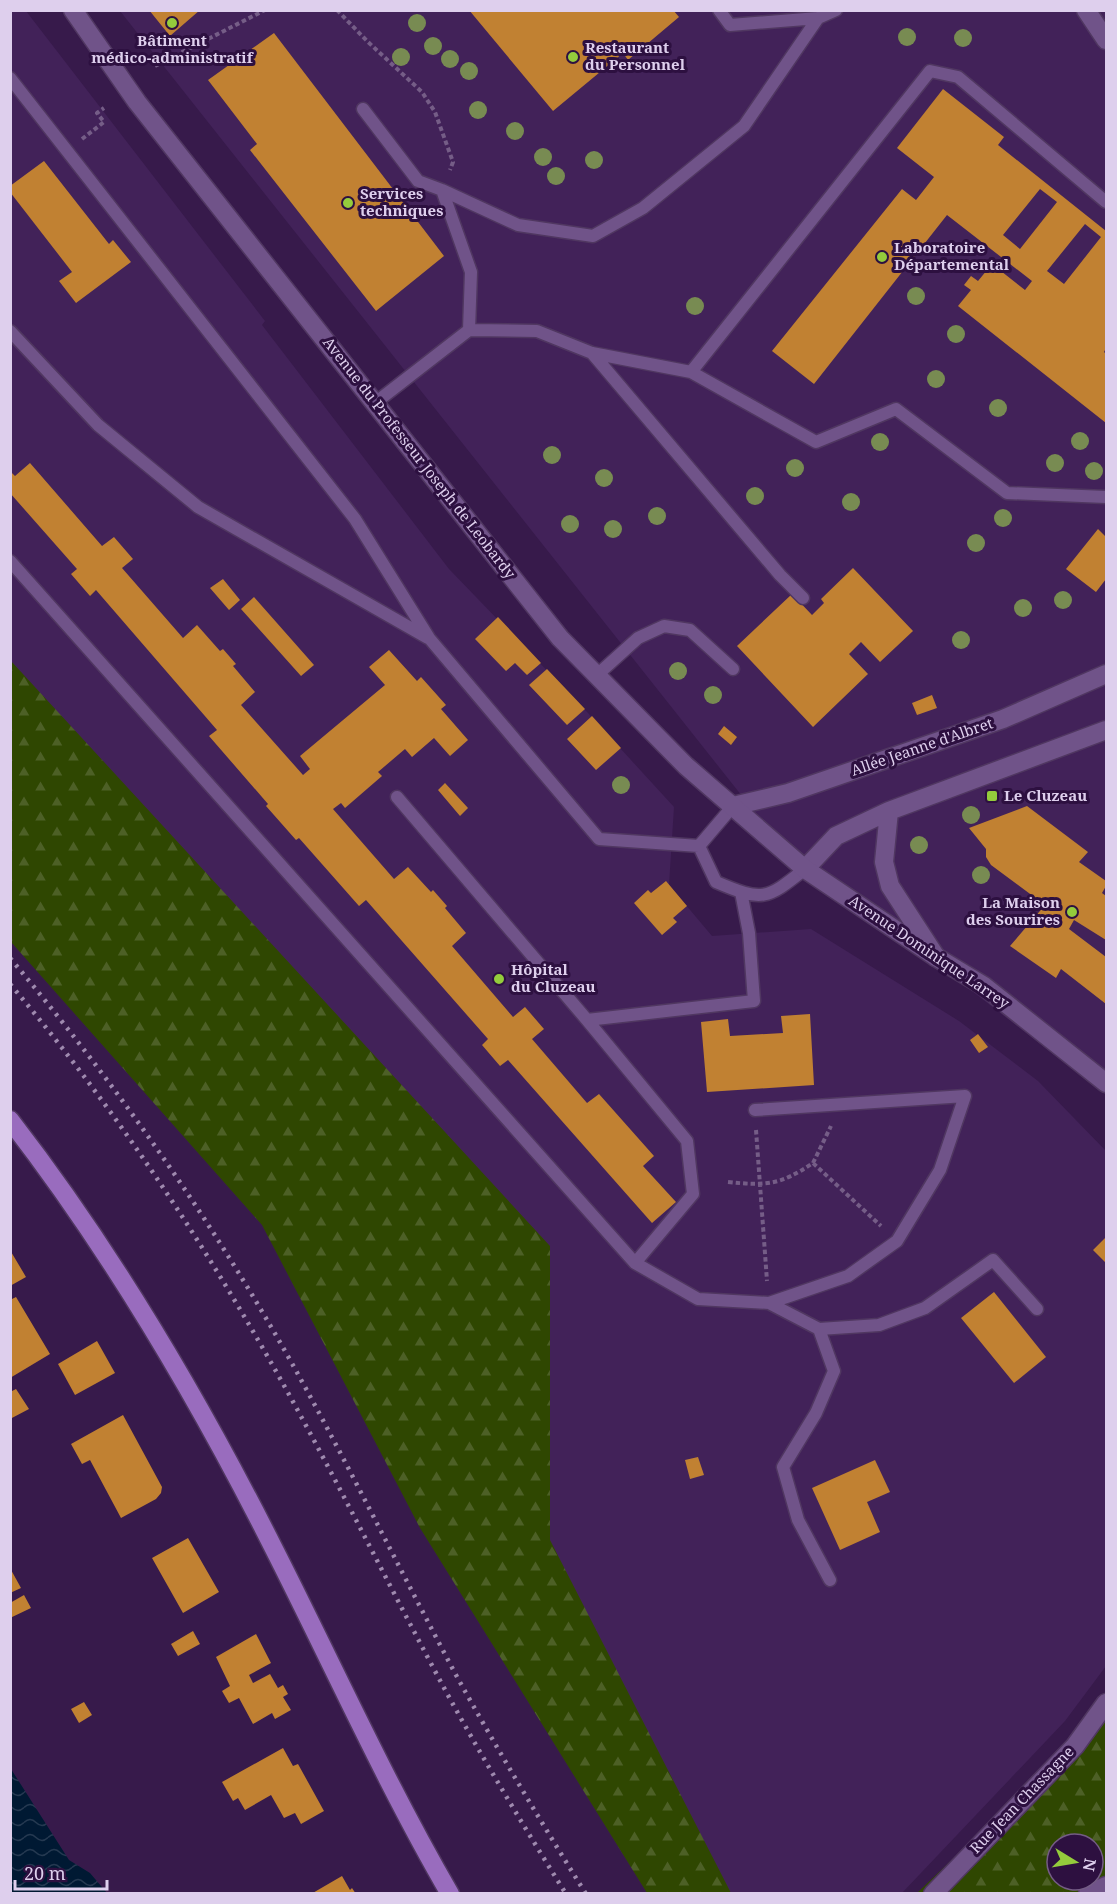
<svg xmlns="http://www.w3.org/2000/svg" width="1117" height="1904" font-family="'Noto Serif',serif">
<style>
.built{fill:#422259}
.forest{fill:url(#forest-firs);fill-rule:evenodd}
.water{fill:url(#water-waves)}
.building{fill:#c18132;fill-rule:evenodd}
.lines{fill:none;stroke-linecap:round;stroke-linejoin:round}
.lane-casing{stroke:#503761;stroke-width:15}
.street-casing{stroke:#503761;stroke-width:21}
.secondary-casing{stroke:#503761;stroke-width:21}
.primary-casing{stroke:#503761;stroke-width:21}
.path{stroke:#755d87;stroke-width:4;stroke-dasharray:4.5 3;stroke-linecap:butt}
.lane{stroke:#705389;stroke-width:12}
.street{stroke:#705389;stroke-width:18}
.secondary{stroke:#705389;stroke-width:18}
.primary{stroke:#996cbe;stroke-width:18}
.rail{stroke:#9f8aaf;stroke-width:4.5;stroke-dasharray:3 6;stroke-linecap:butt}
.tree{fill:#788b52}
.poi-dot{fill:#94cc3c;stroke:#2d1040;stroke-width:2}
.labels{text-anchor:middle;stroke-width:6;stroke-linejoin:round;paint-order:stroke}
.poi-label{font-size:15px;font-weight:bold;fill:#decfed;stroke:#2d1040;text-anchor:start}
.street-label{font-size:15px;fill:#decfed;stroke:#2d1040}
</style>
<defs>
<pattern id="forest-firs" width="22" height="20" patternUnits="userSpaceOnUse" patternTransform="scale(1.5)"><rect width="22" height="20" fill="#2f4701"/><path d="M5 1l3.5 6h-7zM16 11l3.5 6h-7z" fill="#4d6026"/></pattern>
<pattern id="water-waves" width="16" height="10" patternUnits="userSpaceOnUse" patternTransform="scale(1.5)"><rect width="16" height="10" fill="#001933"/><path d="M0 5q4-4 8 0t8 0" fill="none" stroke="#253951"/></pattern>
</defs>
<rect width="100%" height="100%" fill="#371a4b"/>
<path class="built" d="M10,11H26L265,321L262,325L449,569L588,713L674,807L669,885L712,936L811,929L959,1021L1038,1081L1106,1151V1666L1065,1721L902,1893H655L323,1314L11,819Z
M120,11H1106V1095L776,839Z"/>
<path class="forest" d="M11,661L550,1246V1540L731,1893H647L420,1528L262,1225L11,942Z
M1106,1713V1893H917ZM1057,1844H1093V1880H1057Z"/>
<path class="water" d="M11,1769L69,1860L90,1873L107,1893H11Z"/>
<path class="building" d="M149,10H200L170,36Z
M469,10H673L679,17L628,60L623,53L553,111Z
M274,33L444,256L376,311L250,150L257,144L208,80Z
M943,89L1004,137L998,145L1106,231V348L1104,352L1106,354V423L958,306L971,290L964,285L971,276L978,281L992,264L1025,290L1032,281L947,215L814,384L772,351L902,189L916,200L934,177L897,148ZM1040,189L1057,202L1020,249L1003,235ZM1085,224L1101,237L1064,284L1047,271Z
M44,161L109,244L113,240L131,262L76,303L59,281L72,272L10,192V186Z
M30,463L102,546L114,537L133,559L122,568L183,638L197,625L220,651L223,649L236,664L233,666L255,692L241,705L303,775L310,769L300,756L385,685L369,667L389,650L417,681L421,677L446,705L441,709L468,740L450,756L434,738L412,757L405,749L378,772L382,776L345,808L341,803L333,809L394,879L408,867L431,892L433,890L447,906L445,908L466,933L452,946L513,1017L525,1007L544,1029L532,1039L587,1103L599,1094L654,1156L643,1166L676,1202L652,1223L508,1060L500,1066L482,1045L488,1039L366,900L359,906L299,838L296,840L266,806L268,804L209,736L217,730L96,590L90,596L71,574L77,569L10,493V471L15,476Z
M1098,529L1106,537V579L1096,592L1066,569Z
M853,568L913,631L880,662L861,642L849,654L868,674L813,727L737,646L792,594L812,615L824,603L821,599Z
M223,579L240,600L229,610L210,588Z
M254,597L314,665L301,676L241,609Z
M498,617L541,663L527,675L515,663L506,671L475,639Z
M547,669L585,709L567,725L529,685Z
M932,695L937,708L917,715L912,703Z
M592,716L621,748L596,770L567,739Z
M724,726L737,737L731,745L718,734Z
M445,783L468,808L460,816L438,790Z
M1027,806L1088,852L1079,862L1106,881V886L1102,893L1106,896V940L1074,920L1069,929L1106,957V1004L1061,969L1056,978L1010,946L1045,905L991,865L986,857V849L969,828Z
M666,881L687,906L673,918L677,922L662,935L634,903L648,890L651,893Z
M810,1014L814,1085L707,1092L701,1022L728,1019L730,1036L783,1033L781,1016Z
M978,1034L988,1047L979,1053L970,1040Z
M1106,1237V1263L1093,1250Z
M10,1250L26,1277L10,1286Z
M994,1292L1046,1357L1014,1383L961,1318Z
M16,1297L50,1354L10,1378V1300Z
M97,1341L115,1373L75,1395L58,1364Z
M16,1389L29,1409L10,1419V1392Z
M123,1415L162,1487L161,1493L156,1499L121,1518L90,1460L82,1464L71,1444Z
M698,1457L704,1475L690,1479L685,1460Z
M875,1460L890,1492L867,1502L880,1532L840,1550L812,1488Z
M188,1538L219,1592L183,1613L152,1558Z
M10,1568L21,1588L10,1593Z
M24,1595L31,1608L10,1618V1603Z
M193,1631L200,1644L178,1656L171,1644Z
M256,1634L271,1663L249,1675L253,1683L270,1674L278,1688L283,1685L288,1694L283,1697L291,1710L275,1719L272,1713L253,1724L239,1698L229,1703L222,1691L230,1686L216,1657Z
M84,1702L92,1715L79,1723L71,1709Z
M283,1748L293,1766L298,1764L324,1811L301,1824L295,1813L284,1818L271,1795L245,1810L238,1798L233,1801L222,1782Z
M342,1876L350,1890L352,1888L356,1894H311Z"/>
<g class="lines">
<g class="lane-casing">
<path id="lane" d="M719,10L730,25L818,18
M10,78L355,519L429,638L599,839L699,846
M363,109L418,181L442,190L471,272L469,330
M442,190L518,225L593,236L643,208L744,126L818,18L836,10
M10,331L98,425L198,507L428,638
M592,353L780,575L803,598
M691,372L816,442L896,409L1007,493L1106,497
M375,403L469,330L537,331L592,353L691,372L930,71L958,77L1106,202
M10,561L635,1263L698,1299L769,1303L848,1276L897,1241L940,1170L965,1096L755,1110
M597,675L638,638L664,626L690,630L733,669
M397,797L587,1020L687,1141L693,1194L635,1263
M733,806L699,846L716,882C763,902 766,900 805,869
M587,1020L754,1001L749,933L741,892
M769,1303L819,1329L879,1325L925,1308L993,1260L1037,1309
M819,1329L834,1371L816,1413L783,1467L798,1520L830,1580"/>
</g>
<g class="street-casing">
<path id="street" d="M1086,10L1106,40
M733,806L788,793L1003,719L1106,674
M889,811L884,862L890,886L936,957
M805,869L836,836L889,811L1106,730
M933,1894L1075,1746L1106,1703
M1088,1894L1106,1886"/>
</g>
<g class="secondary-casing">
<path id="secondary" d="M73,10L137,102L560,638L686,766L805,869L936,957L984,986L1106,1083"/>
</g>
<g class="primary-casing">
<path id="primary" d="M10,1120C113,1253 198,1398 273,1547C332,1663 385,1782 450,1894"/>
</g>
<path class="path" d="M337,10L368,42L422,92L435,112L453,162L450,170
M155,66L265,10
M82,139L104,122L97,113L104,108
M756,1130L767,1281
M813,1163L831,1126
M728,1182C767,1186 780,1185 813,1163L881,1226"/>
<use href="#lane" class="lane"/>
<use href="#street" class="street"/>
<use href="#secondary" class="secondary"/>
<use href="#primary" class="primary"/>
<path class="rail" d="M10,958C117,1085 213,1222 294,1367C350,1468 401,1572 456,1675C497,1749 541,1822 586,1894
M10,984C112,1104 200,1237 277,1373C335,1476 387,1582 443,1686C481,1756 523,1825 566,1894"/>
</g>
<g class="tree">
<circle cx="417" cy="23" r="9"/>
<circle cx="907" cy="37" r="9"/>
<circle cx="963" cy="38" r="9"/>
<circle cx="433" cy="46" r="9"/>
<circle cx="401" cy="57" r="9"/>
<circle cx="450" cy="59" r="9"/>
<circle cx="469" cy="71" r="9"/>
<circle cx="478" cy="110" r="9"/>
<circle cx="515" cy="131" r="9"/>
<circle cx="543" cy="157" r="9"/>
<circle cx="594" cy="160" r="9"/>
<circle cx="556" cy="176" r="9"/>
<circle cx="916" cy="296" r="9"/>
<circle cx="695" cy="306" r="9"/>
<circle cx="956" cy="334" r="9"/>
<circle cx="936" cy="379" r="9"/>
<circle cx="998" cy="408" r="9"/>
<circle cx="1080" cy="441" r="9"/>
<circle cx="880" cy="442" r="9"/>
<circle cx="552" cy="455" r="9"/>
<circle cx="1055" cy="463" r="9"/>
<circle cx="795" cy="468" r="9"/>
<circle cx="1094" cy="471" r="9"/>
<circle cx="604" cy="478" r="9"/>
<circle cx="755" cy="496" r="9"/>
<circle cx="851" cy="502" r="9"/>
<circle cx="657" cy="516" r="9"/>
<circle cx="1003" cy="518" r="9"/>
<circle cx="570" cy="524" r="9"/>
<circle cx="613" cy="529" r="9"/>
<circle cx="976" cy="543" r="9"/>
<circle cx="1063" cy="600" r="9"/>
<circle cx="1023" cy="608" r="9"/>
<circle cx="961" cy="640" r="9"/>
<circle cx="678" cy="671" r="9"/>
<circle cx="713" cy="695" r="9"/>
<circle cx="621" cy="785" r="9"/>
<circle cx="971" cy="815" r="9"/>
<circle cx="919" cy="845" r="9"/>
<circle cx="981" cy="875" r="9"/>
</g>
<g class="poi-dot">
<circle cx="172" cy="23" r="6"/>
<circle cx="573" cy="57" r="6"/>
<circle cx="348" cy="203" r="6"/>
<circle cx="882" cy="257" r="6"/>
<rect x="986" y="790" width="12" height="12" rx="3"/>
<circle cx="1072" cy="912" r="6"/>
<circle cx="499" cy="979" r="6"/>
</g>
<g class="labels">
<g class="poi-label">
<text x="172" y="46" text-anchor="middle">Bâtiment<tspan x="172" dy="17">médico-administratif</tspan></text>
<text x="585" y="53">Restaurant<tspan x="585" dy="17">du Personnel</tspan></text>
<text x="360" y="199">Services<tspan x="360" dy="17">techniques</tspan></text>
<text x="894" y="253">Laboratoire<tspan x="894" dy="17">Départemental</tspan></text>
<text x="1004" y="801">Le Cluzeau</text>
<text x="1060" y="908" text-anchor="end">La Maison<tspan x="1060" dy="17">des Sourires</tspan></text>
<text x="511" y="975">Hôpital<tspan x="511" dy="17">du Cluzeau</tspan></text>
</g>
<g class="street-label">
<text transform="translate(419 458) rotate(52)" y="5">Avenue du Professeur Joseph de Leobardy</text>
<text transform="translate(922 747) rotate(-19)" y="5">Allée Jeanne d'Albret</text>
<text transform="translate(929 952) rotate(34)" y="5">Avenue Dominique Larrey</text>
<text transform="translate(1022 1800) rotate(-46)" y="5">Rue Jean Chassagne</text>
</g>
</g>
<rect width="1117" height="1904" fill="none" stroke="#decfed" stroke-width="24"/>
<g transform="translate(1075 1862) rotate(101)"><circle r="28" fill="#2d1040" stroke="#745c85" stroke-width="1.5"/>
<path d="M0-4.5L10 22L0 15L-10 22Z" fill="#94cc3c"/>
<text y="-9" font-size="16" font-weight="bold" text-anchor="middle" fill="#decfed">N</text>
</g>
<path d="M15 1880v9h92v-9" fill="none" stroke="#decfed" stroke-width="3"/>
<text x="24" y="1880" font-size="18" fill="#decfed" stroke="#2d1040" stroke-width="4.5" paint-order="stroke">20 m</text>
</svg>
